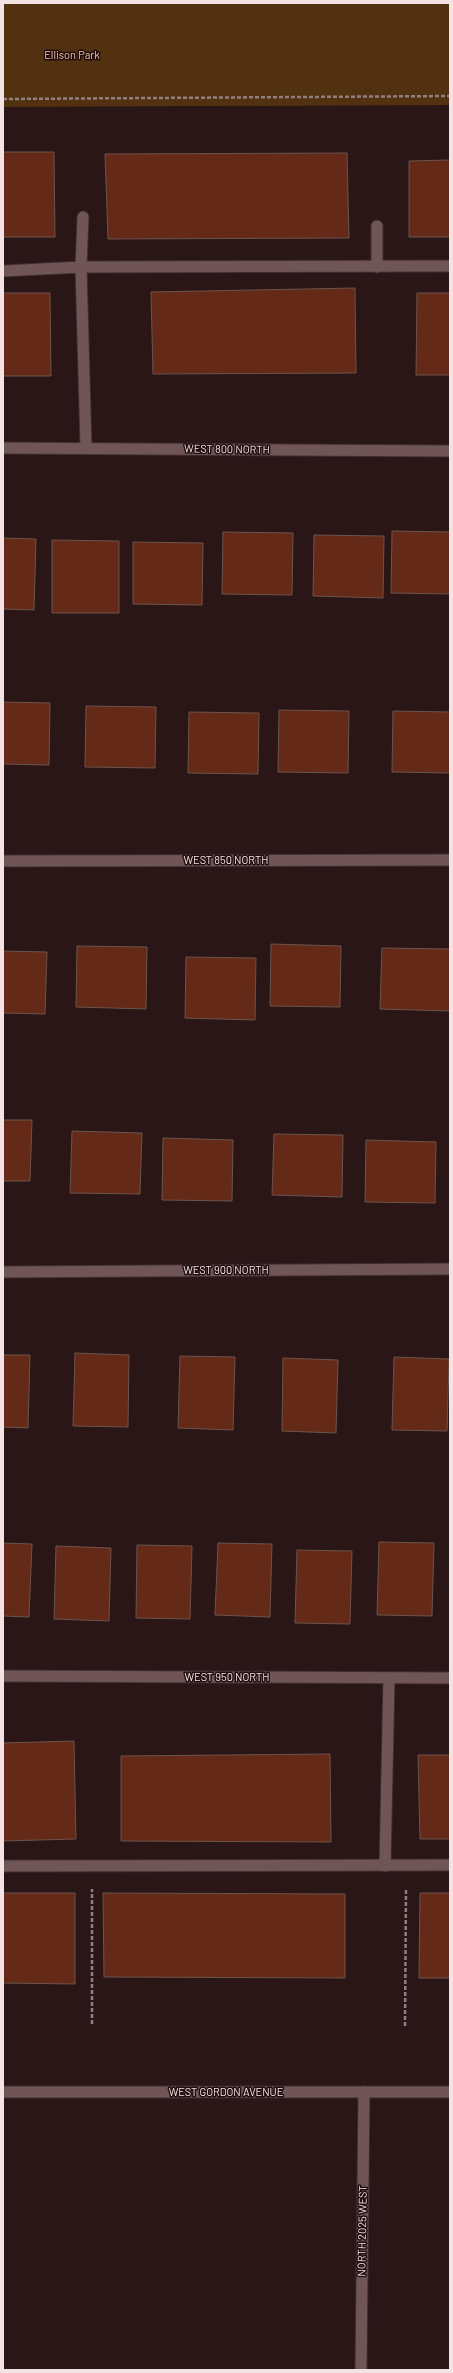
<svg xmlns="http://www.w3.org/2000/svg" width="453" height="2373" font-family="Barlow,sans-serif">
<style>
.green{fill:#523110}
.building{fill:#652a17;stroke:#6c544c}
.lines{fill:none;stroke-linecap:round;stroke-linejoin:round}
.service-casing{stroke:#3f2f31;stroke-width:13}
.minor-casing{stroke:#3f2f31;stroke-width:13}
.secondary-casing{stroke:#3f2f31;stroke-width:13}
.path{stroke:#917f80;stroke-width:2.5;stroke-dasharray:4 2;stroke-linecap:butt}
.service{stroke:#705557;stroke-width:11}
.minor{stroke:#705557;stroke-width:11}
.secondary{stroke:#705557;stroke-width:11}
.labels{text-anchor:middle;stroke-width:3;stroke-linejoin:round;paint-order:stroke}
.park-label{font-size:11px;fill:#f6c8a2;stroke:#200c0e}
.street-label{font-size:11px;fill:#f3e3e4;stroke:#200c0e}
</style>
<rect width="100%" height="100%" fill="#2a1517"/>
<path class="green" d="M3,3H450V105L3,107Z"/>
<path class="building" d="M3,152H54L55,237H3Z
M347,153L349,238L108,239L105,154Z
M450,160V237H409V161Z
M355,288L356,373L153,374L151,292Z
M3,293H50L51,376H3Z
M417,293H450V375H416Z
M392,531L450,532V594L391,593Z
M223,532L293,533L292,595L222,594Z
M314,535L384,536L383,598L313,596Z
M3,538L36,539L34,610L3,609Z
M52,540L119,541V613H52Z
M133,542L203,543L202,605L133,604Z
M3,702L50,703L49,765L3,764Z
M86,706L156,707L155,768L85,767Z
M279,710L349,711L348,773L278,772Z
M393,711L450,712V773L392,772Z
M189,712L259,713L258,774L188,773Z
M271,944L341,946L340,1007L270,1006Z
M77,946L147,947L146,1009L76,1007Z
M382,948L450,949V1011L380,1009Z
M3,951L47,952L45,1014L3,1013Z
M186,957L256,958L255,1020L185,1018Z
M3,1120H32L30,1181H3Z
M72,1131L142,1133L140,1194L70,1193Z
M274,1134L343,1135L342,1197L272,1195Z
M163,1138L233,1140L232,1201L162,1200Z
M366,1140L436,1142L435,1203L365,1202Z
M75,1353L129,1355L128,1427L73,1426Z
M3,1355H30L28,1428L3,1427Z
M180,1356L235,1357L233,1430L178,1428Z
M394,1357L449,1359L447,1431L392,1430Z
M283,1358L338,1360L336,1433L282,1431Z
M379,1542L434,1543L432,1616L377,1615Z
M3,1543L32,1544L29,1617L3,1616Z
M218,1543L272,1544L270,1617L215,1615Z
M137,1545L192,1546L190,1619L136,1618Z
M56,1546L111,1548L109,1621L54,1619Z
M297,1550L352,1551L350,1624L295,1623Z
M74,1741L76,1839L3,1841V1743Z
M330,1754L331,1842L121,1841V1756Z
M418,1755H450V1839H420Z
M3,1893H75V1984L3,1983Z
M103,1893L345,1894V1978L104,1977Z
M420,1893H450V1978H419Z"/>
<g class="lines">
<g class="service-casing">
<path id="service" d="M83,217L81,267L86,448
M377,267V226
M3,271L81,267L450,266
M3,1866L450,1865
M385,1866L389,1678"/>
</g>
<g class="minor-casing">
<path id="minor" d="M3,448L450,451
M3,861L450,860
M3,1272L450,1269
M3,1676L450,1678
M361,2370L364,2092"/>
</g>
<g class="secondary-casing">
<path id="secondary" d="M3,2092H450"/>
</g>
<path class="path" d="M3,99L450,96
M92,2024V1889
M405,2026L406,1889"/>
<use href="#service" class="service"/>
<use href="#minor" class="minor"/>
<use href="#secondary" class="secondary"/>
</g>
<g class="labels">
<g class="park-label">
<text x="72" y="59">Ellison Park</text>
</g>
<g class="street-label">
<text transform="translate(227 449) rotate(1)" y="4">WEST 800 NORTH</text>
<text x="226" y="864">WEST 850 NORTH</text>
<text x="226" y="1274">WEST 900 NORTH</text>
<text x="227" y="1681">WEST 950 NORTH</text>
<text x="226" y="2096">WEST GORDON AVENUE</text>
<text transform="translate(362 2231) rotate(-89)" y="4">NORTH 2025 WEST</text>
</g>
</g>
<rect width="453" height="2373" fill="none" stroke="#f3e3e4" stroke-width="8"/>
</svg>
